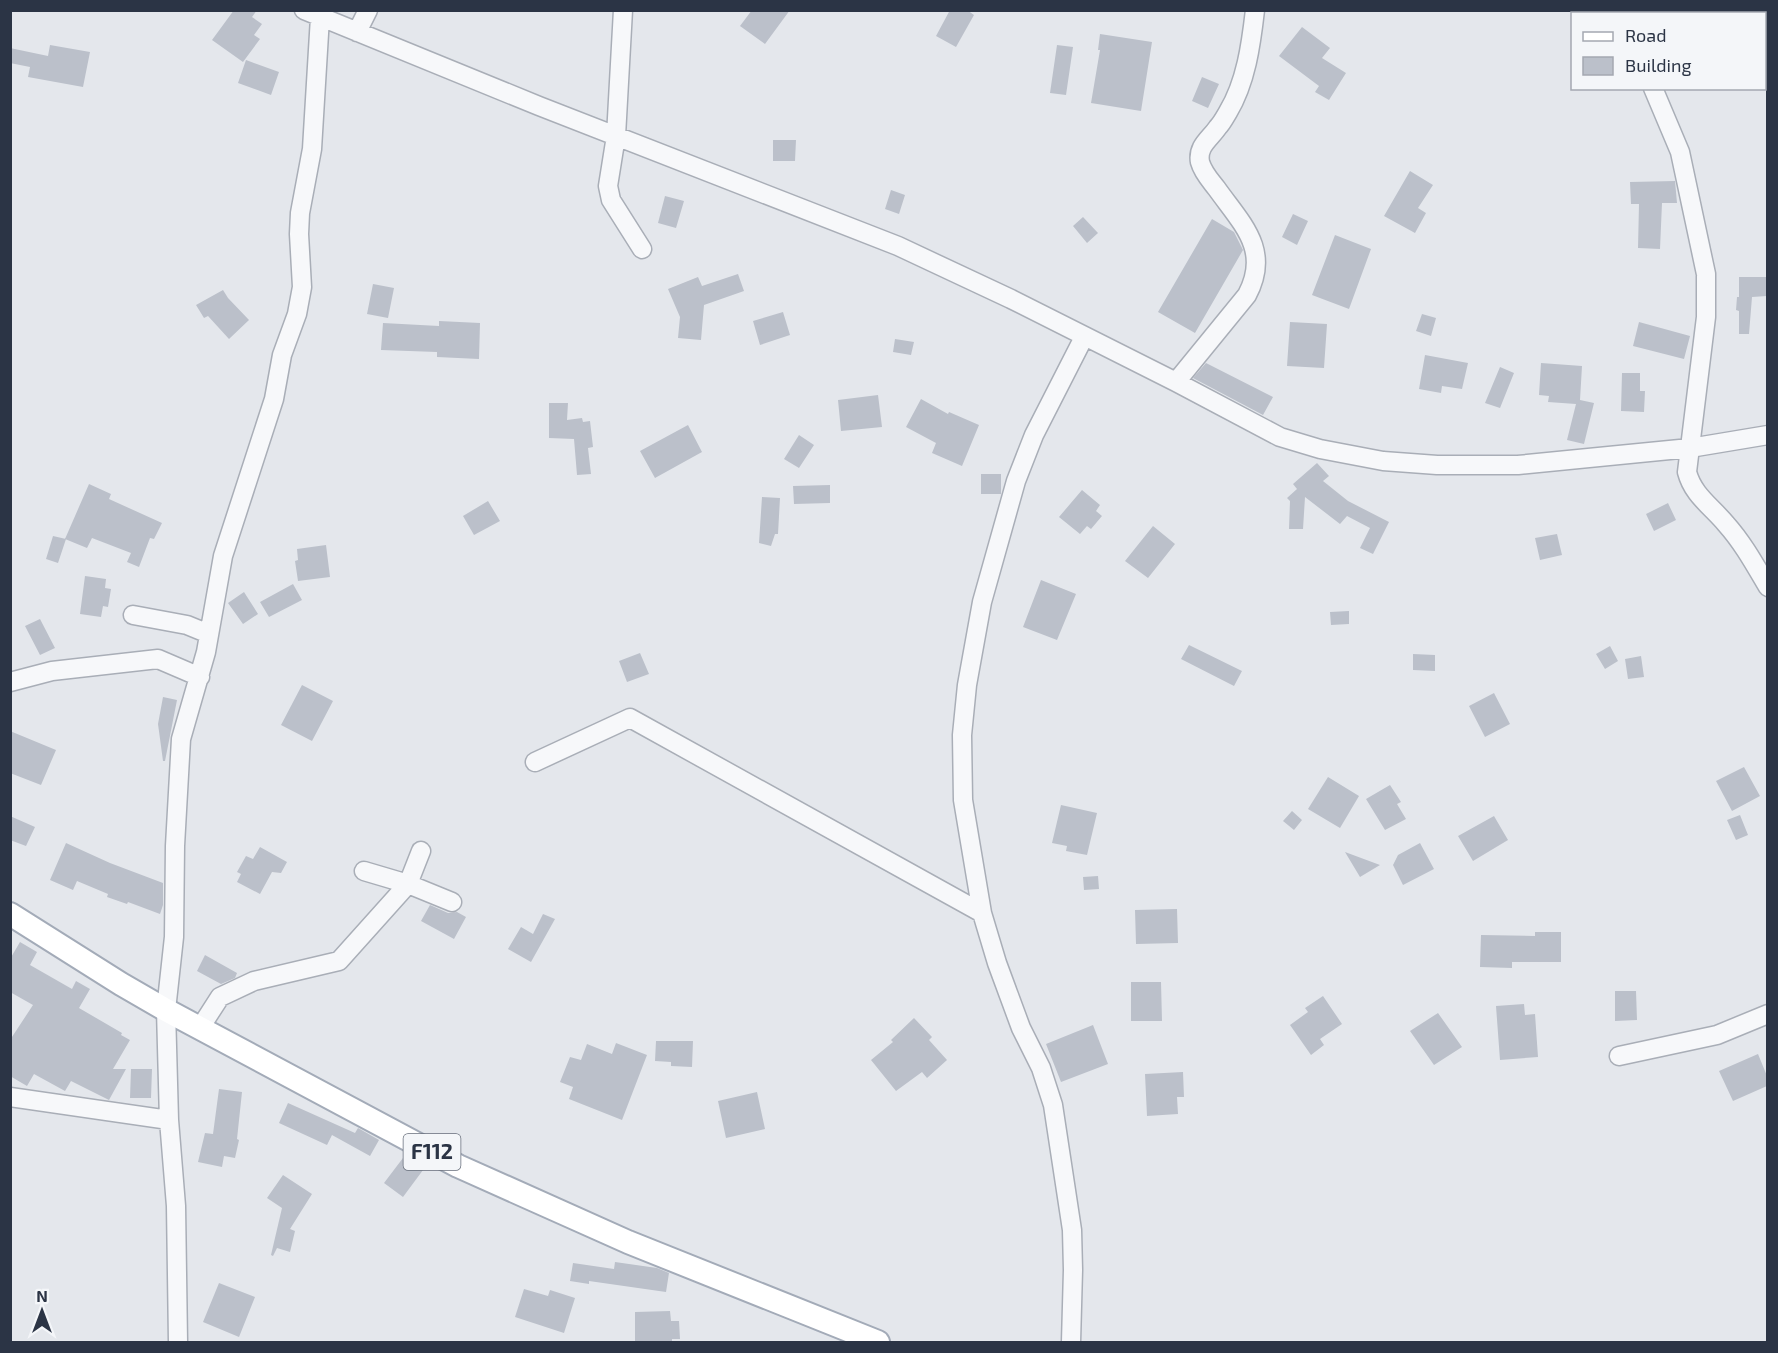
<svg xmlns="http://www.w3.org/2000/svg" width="1778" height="1353" font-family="'Exo 2',sans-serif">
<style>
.building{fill:#bbc0ca}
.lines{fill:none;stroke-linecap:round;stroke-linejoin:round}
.minor-casing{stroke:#a9aeb7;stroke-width:21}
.major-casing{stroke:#a3abb8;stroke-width:26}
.minor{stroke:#f7f8fa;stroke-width:18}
.major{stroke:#fff;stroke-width:22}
.labels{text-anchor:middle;stroke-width:4.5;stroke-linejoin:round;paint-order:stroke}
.shield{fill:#f4f6f9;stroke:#676e7b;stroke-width:1.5}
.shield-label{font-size:21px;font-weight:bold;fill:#2b3445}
</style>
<rect width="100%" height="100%" fill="#e4e7ec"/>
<path class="building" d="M234,10H257L252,17L262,24L254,35L260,39L243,62L212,40Z
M752,10H790L765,44L740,26Z
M950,10H967L974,15L956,47L936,36Z
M1302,27L1330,48L1322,58L1346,73L1329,100L1315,92L1319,86L1279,56Z
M1100,34L1152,42L1141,111L1091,103L1100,50H1098Z
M50,45L90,52L83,87L28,77L30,67L10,63V48L48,56Z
M1057,45L1073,47L1066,95L1050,93Z
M246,60L279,72L271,95L238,83Z
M1202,77L1219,84L1208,108L1192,101Z
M773,140H796L795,161H773Z
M1410,171L1433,185L1418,208L1426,213L1415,233L1384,216Z
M1675,181L1677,203H1662L1660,249L1638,248L1639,204H1631L1630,182Z
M891,190L905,195L899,214L885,209Z
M665,196L684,201L676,228L658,223Z
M1293,214L1308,221L1297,245L1282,237Z
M1083,217L1098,233L1087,243L1073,226Z
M1212,219L1234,232L1243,250L1195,333L1158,312Z
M1335,235L1371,249L1349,309L1312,295Z
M738,274L744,291L704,305L701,340L678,338L680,317L668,289L698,277L702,286Z
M1739,277H1767V296L1752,297L1749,334H1739V311L1736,310L1737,297H1739Z
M373,284L394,288L388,318L367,314Z
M223,290L228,298L249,320L229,339L208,316L204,318L196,305Z
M783,312L790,335L760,345L753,321Z
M1422,314L1436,318L1431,336L1416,331Z
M439,321L480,323L479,359L437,357V352L381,350L383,323L439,326Z
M1290,322L1327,324L1324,368L1287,366Z
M1639,322L1690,336L1684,359L1633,346Z
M895,339L914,342L911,355L893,352Z
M1425,355L1468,363L1462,389L1442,386L1441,393L1419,389Z
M1206,363L1273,397L1263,415L1193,378Z
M1541,363L1582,366L1580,400L1594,403L1584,444L1567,440L1576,404L1548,402L1549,396L1539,395Z
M1500,367L1514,373L1500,408L1485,403Z
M1622,373H1640V391H1645L1644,412L1621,411Z
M878,395L882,427L841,431L838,400Z
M921,399L948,414L949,412L979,425L962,466L932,453L936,443L906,427Z
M549,403H568L567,420L582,418L583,422L590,421L593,447L588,448L591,474L577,475L574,439L549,438Z
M688,425L702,452L655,478L640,451Z
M799,435L814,445L799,468L784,459Z
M1317,463L1329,476L1323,481L1348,501L1389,522L1373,554L1360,548L1370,528L1347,516L1340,524L1305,497L1303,529H1289L1290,501L1287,498L1297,489L1293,484Z
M981,474H1001V494H981Z
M89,484L111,494L109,499L162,523L154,539L150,538L139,567L127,562L131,553L92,538L87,548L65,539Z
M830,485V503L794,504L793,486Z
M1082,490L1100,505L1096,511L1102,516L1091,529L1087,526L1080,534L1059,517Z
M762,497L780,498L778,534H775L771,546L759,543Z
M488,501L500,521L474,535L463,516Z
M1668,503L1676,520L1654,531L1646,514Z
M1153,526L1175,544L1148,578L1125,561Z
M1557,534L1562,555L1540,560L1535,538Z
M53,536L66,539L58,563L46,559Z
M326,545L330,577L298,581L295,561L298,560L297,549Z
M85,576L106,579L105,588L111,589L108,607L103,606L101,617L80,614Z
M1041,580L1076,594L1057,640L1023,627Z
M293,584L302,600L269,617L260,602Z
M244,592L258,614L243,624L228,603Z
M1349,611V624L1331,625L1330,612Z
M40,619L55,648L40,655L25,626Z
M1189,645L1242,671L1234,686L1181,659Z
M1610,646L1618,661L1605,669L1596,654Z
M640,653L649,674L627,682L619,661Z
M1413,654L1435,655V671L1413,670Z
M1641,656L1644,677L1628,679L1625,659Z
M302,685L333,701L312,741L281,725Z
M1494,693L1510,724L1485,737L1469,706Z
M163,697L177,700L165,761H163L158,724Z
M10,731L56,750L41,785L10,773Z
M1744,767L1760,796L1732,811L1716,781Z
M1328,777L1359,796L1340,828L1308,809Z
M1390,785L1401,802L1397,804L1406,819L1385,830L1366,799Z
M1061,805L1097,813L1087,855L1066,851L1067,846L1052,843Z
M1292,811L1302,820L1294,830L1283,821Z
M1740,815L1748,835L1736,840L1727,820Z
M10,816L35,827L26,846L10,840Z
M1494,816L1508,840L1473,861L1458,836Z
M66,843L110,863L163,883V905L160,914L128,902L127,904L107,897L108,894L77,881L73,890L50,880Z
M1420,843L1434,869L1403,885L1393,865L1398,855Z
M260,847L287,862L281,873L272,872L260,894L237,882L241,874L237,872L246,856L253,859Z
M1345,852L1380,865L1360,877Z
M1098,876L1099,889L1084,890L1083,877Z
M430,905L448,913L457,912L466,917L454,939L421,921Z
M1177,909L1178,943L1136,944L1135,910Z
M543,914L555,919L531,962L508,949L521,927L533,934Z
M1535,932H1561V962H1512V968L1480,967L1481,935L1535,936Z
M20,942L37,952L30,965L72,989L76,981L90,989L79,1008L122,1033L121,1035L130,1040L113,1069H126L109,1100L71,1081L65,1091L34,1074L27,1086L10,1076V1040L33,1005L10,992V959Z
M205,955L237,973L235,978L221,984L197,971Z
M1131,982H1161L1162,1021H1131Z
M1615,991H1636L1637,1020L1615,1021Z
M1323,996L1342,1024L1320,1039L1324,1045L1311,1055L1290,1025L1308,1012L1305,1008Z
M1524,1004L1525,1015L1535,1014L1538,1057L1500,1060L1496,1006Z
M1438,1013L1462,1047L1434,1065L1410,1031Z
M914,1018L932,1037L929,1040L947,1060L927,1078L922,1072L896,1091L871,1060L893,1042L891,1040Z
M1093,1025L1108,1064L1061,1082L1046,1044Z
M656,1041H693L692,1067L671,1066V1062L655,1061Z
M616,1043L647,1055L622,1120L569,1099L573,1087L560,1082L570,1057L581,1060L587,1044L612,1054Z
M1758,1054L1767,1076V1086L1733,1101L1719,1071Z
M131,1069H152L151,1098H130Z
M1183,1072L1184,1097H1177L1178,1114L1147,1116L1145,1074Z
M219,1089L242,1092L237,1139L239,1140L235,1158L224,1156L222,1167L198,1162L205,1133L213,1134Z
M757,1092L765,1129L726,1138L718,1101Z
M288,1103L355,1133L358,1128L379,1140L370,1156L332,1135L327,1145L279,1123Z
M406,1154L426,1166L403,1197L384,1183Z
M283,1175L312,1194L290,1229L295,1231L290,1252L277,1248L273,1256L271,1255L282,1208L267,1198Z
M615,1262L657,1268L669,1273L666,1292L589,1281V1284L570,1281L573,1263L614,1269Z
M219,1283L255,1297L239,1337L203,1322Z
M524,1289L548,1296L550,1290L575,1298L564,1333L515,1317Z
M670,1311L671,1321H679L680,1339H672V1342H635V1312Z"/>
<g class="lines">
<g class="minor-casing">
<path id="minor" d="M304,10L539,106L898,246L1011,299L1176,382L1280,437L1320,449L1383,461L1437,465H1518L1690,448L1768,435
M623,10L616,136L608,186L611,200L642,249
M1629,10L1630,14
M357,32L368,10
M1653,88L1680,152L1706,274V317L1687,472C1693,495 1711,506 1726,524C1743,543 1755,565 1768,587
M1176,382L1247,295C1271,250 1242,224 1217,189C1211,181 1203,173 1200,162C1197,146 1210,139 1218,127C1222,123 1225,117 1228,112C1246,82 1251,45 1255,10
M133,615L187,625L209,634
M10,682L52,671L158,659L200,677
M535,762L630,718L982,913
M364,871L408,884L452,902
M200,1028L220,997L254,981L339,961L408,884L421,851
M1619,1056L1717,1035L1768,1014
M10,1097L169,1120
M178,1342L176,1206L169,1120L166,1010L174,937L175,846L181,739L206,652L223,556L274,399L282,355L297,314L302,287L299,234L300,213L312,149L320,17
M1071,1342L1073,1270L1072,1230L1053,1105L1041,1068L1021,1028L997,963L982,913L963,800L962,735L967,685L982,602L1016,481L1034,435L1084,337"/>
</g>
<g class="major-casing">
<path id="major" d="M10,914L121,984L166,1010L458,1166L628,1242L878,1342"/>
</g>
<use href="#minor" class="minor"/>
<use href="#major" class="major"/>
</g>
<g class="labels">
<rect class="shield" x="403.5" y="1134" width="57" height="36" rx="4.5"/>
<g class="shield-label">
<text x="432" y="1159">F112</text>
</g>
</g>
<rect width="1778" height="1353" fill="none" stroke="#2b3445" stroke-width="24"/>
<rect x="1571" y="12" width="195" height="78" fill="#f4f6f9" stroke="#a4a8b1" stroke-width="1.5"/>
<rect x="1583" y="32" width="30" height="9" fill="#ffffff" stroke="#a4a8b1" stroke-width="1.5"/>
<text x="1625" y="42" font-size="18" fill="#2b3445">Road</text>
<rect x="1583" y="57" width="30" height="18" fill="#bbc0ca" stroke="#a4a8b1" stroke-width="1.5"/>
<text x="1625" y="72" font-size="18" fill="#2b3445">Building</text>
<g transform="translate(42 1311)" stroke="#f4f6f9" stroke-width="4.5" paint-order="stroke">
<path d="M0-4.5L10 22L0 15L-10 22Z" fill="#2b3445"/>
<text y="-9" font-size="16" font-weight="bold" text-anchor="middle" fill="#2b3445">N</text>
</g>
</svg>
